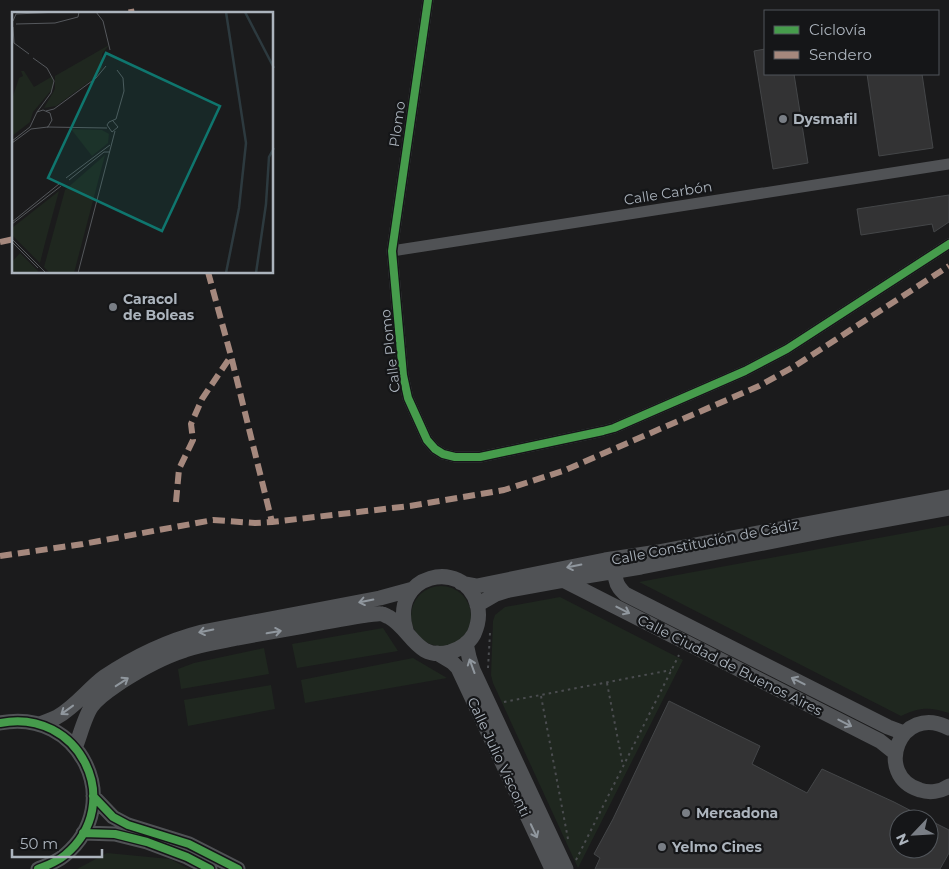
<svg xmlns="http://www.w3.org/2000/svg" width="949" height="869" font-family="Montserrat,sans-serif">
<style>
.green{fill:#1f271f}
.building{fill:#333334;stroke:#444648}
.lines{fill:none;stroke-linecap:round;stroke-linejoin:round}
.path{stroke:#4b4d50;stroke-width:2;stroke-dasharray:2.5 4;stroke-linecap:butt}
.minor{stroke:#505255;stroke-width:11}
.tertiary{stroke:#505255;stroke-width:15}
.quiet{stroke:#a5887d;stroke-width:6;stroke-dasharray:12 6;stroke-linecap:butt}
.cycleway-casing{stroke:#151618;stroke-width:11}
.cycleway{stroke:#469c4c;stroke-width:8}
.oneway{stroke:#90979e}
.poi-dot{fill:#797e85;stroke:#151618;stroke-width:2}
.labels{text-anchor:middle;stroke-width:4.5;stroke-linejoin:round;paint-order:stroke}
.poi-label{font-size:14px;font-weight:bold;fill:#acb4bd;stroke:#151618;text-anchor:start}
.street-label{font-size:14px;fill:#acb4bd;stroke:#151618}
.inset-river{fill:none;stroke:#2d3a3f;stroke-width:2.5}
.inset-road{fill:none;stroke:#55585c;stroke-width:1}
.view{fill:#0f766e;fill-opacity:0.15;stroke:#0f766e;stroke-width:2.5}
.inset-edge{fill:none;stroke:#acb4bd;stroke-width:2.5}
</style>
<rect width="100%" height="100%" fill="#1b1b1c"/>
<path class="green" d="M949,525V713C929,707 920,707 901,716L639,582Z
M411 616a30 30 0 1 1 60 0a30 30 0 1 1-60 0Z
M560,597L683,660L578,868L493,683L491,675L493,621L495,615L505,607Z
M383,628L398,651L297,668L292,644Z
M264,648L269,674L181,689L178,669L194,663Z
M413,658L447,678L305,703L301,680Z
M271,685L275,709L188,726L184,700Z
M107,853L170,859L189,869H77Z"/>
<path class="building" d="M765,49V74H794L808,163L773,169L754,51Z
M867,74H922L933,148L879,156Z
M949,195V222L934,232L932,224L861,235L857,209Z
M669,701L760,746L752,764L807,793L822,769L894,802L927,819H899V849H929V820L949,830V853L940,869H595L600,858L594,854L613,819Z"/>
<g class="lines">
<path class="path" d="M488,668L490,633
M607,683L623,766
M541,696L568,839
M504,702L671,670
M576,860L679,655"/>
<path class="minor" d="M428,0L392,251L403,375L408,398L427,440L435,449L443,454L455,457H480L603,431L614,428L745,371L787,349L949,244
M392,251L949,164"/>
<path class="tertiary" d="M610,565C617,573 614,571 616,580C617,586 621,590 625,594L888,727L904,733
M563,580L880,741L895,753
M461,583L477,586L605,560L658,552L949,497
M477,605L496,594L509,590L586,576L641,567L835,529L949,508
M466,643L469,657L473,670L566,869
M437,653L452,662L458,668L552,869
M0,723C79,707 127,803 65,855C57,862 48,865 38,869
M39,724C45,722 52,720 57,717C75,707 88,689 104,677C134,657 167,641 202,632L380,598L413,589
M949,728C899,702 873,776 920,790C929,793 941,792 949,786
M75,748C80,736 85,715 92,706C99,696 111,689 121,682C141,669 163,657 185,650C202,644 219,642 237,638C259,634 281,630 304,626C325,622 346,618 367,615C371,615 378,613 382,614C384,614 386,616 389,617C412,630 416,661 450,652C460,649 469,643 474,634C478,625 480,614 477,604C464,557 389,574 406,630
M93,796L113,817L128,825L189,844L238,869
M83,833L115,834L147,842L187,857L210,869"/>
<path class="quiet" d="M131,9L132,14
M0,242L14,239
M208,272L231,356L272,522
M176,502L179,469L193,440L191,424L202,399L231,356
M0,556L83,544L213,520L255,523L272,522L410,506L504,490L563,471L759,386L795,366L949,266"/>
<g class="cycleway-casing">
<path id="cycleway" d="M428,0L392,251L403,375L408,398L427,440L435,449L443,454L455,457H480L603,431L614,428L745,371L787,349L949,244
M0,723C79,707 127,803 65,855C57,862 48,865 38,869
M93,796L113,817L128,825L189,844L238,869
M83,833L115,834L147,842L187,857L210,869"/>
</g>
<use href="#cycleway" class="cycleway"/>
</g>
<defs><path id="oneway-shaft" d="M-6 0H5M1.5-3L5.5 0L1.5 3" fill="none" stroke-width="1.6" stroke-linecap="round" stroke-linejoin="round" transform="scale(1.25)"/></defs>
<g class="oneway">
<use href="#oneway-shaft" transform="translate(574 566) rotate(169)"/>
<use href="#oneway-shaft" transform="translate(366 601) rotate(169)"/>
<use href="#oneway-shaft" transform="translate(623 610) rotate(27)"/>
<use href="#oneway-shaft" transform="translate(206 631) rotate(168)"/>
<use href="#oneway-shaft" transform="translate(274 632) rotate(-10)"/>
<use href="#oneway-shaft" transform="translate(472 666) rotate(-110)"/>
<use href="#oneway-shaft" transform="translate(798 681) rotate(-153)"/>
<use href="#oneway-shaft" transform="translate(122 682) rotate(-33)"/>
<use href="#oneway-shaft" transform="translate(67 710) rotate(144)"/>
<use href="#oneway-shaft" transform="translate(845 723) rotate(27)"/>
<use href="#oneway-shaft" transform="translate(534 831) rotate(65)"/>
</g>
<g class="poi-dot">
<circle cx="783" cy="119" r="5"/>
<circle cx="113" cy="307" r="5"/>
<circle cx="686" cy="813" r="5"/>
<circle cx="662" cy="847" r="5"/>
</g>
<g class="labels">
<g class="poi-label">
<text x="793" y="124">Dysmafil</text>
<text x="123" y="304">Caracol<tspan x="123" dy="16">de Boleas</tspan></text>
<text x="696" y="818">Mercadona</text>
<text x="672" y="852">Yelmo Cines</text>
</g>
<g class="street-label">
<text transform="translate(397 124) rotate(-82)" y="5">Plomo</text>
<text transform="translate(668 193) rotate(-9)" y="5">Calle Carbón</text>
<text transform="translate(390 351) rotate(-97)" y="5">Calle Plomo</text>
<text transform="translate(705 542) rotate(-11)" y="5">Calle Constitución de Cádiz</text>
<text transform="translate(730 665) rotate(27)" y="5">Calle Ciudad de Buenos Aires</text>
<text transform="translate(499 757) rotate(65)" y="5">Calle Julio Visconti</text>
</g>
</g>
<g transform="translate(12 12)">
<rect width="261" height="261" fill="#1b1b1c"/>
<path d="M97,33L90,42V56L85,64L44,94L32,96L43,77V64ZM9,59H12L22,75L41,64V76L21,100L18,110L0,124V87L7,66L11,64ZM59,117L90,118L97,122L96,131L80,144ZM93,143L62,261H38L32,255L53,178ZM47,179L33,231L28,251L0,223V216ZM8,241L26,259L25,261H0V250Z" fill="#1f271f"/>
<path class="inset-river" d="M214,0L234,131L227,196L214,261M233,0L262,56M244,261L254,192L257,145L262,136"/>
<path class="inset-road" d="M84,0L91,9L98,38M1,9L4,2L47,0M4,12L43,11L66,5L67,0M1,15L2,31L17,42M21,46L35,56L42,69L39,81L25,100M34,99L42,97L84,66L94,54M101,109L106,115L100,120L95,113L97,110L104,107L112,79L111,66L105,58M35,115L95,116M0,129L18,115L25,100L31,98L38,101L40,108L36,115L19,117L0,131M54,166L98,133M57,168L92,140H98M0,210L47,172M0,212L49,174M0,227L34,261M0,230L26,256M66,261L103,119"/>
<path class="view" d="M94,41L208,94L150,219L36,166Z"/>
<rect width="261" height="261" class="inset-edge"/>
</g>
<rect x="764" y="10" width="175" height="65" fill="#151618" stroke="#51555a"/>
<rect x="774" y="26" width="25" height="8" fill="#469c4c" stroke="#51555a"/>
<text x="809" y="35" font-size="15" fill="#acb4bd">Ciclovía</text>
<rect x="774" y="51" width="25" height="8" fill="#a5887d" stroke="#51555a"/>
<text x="809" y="60" font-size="15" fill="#acb4bd">Sendero</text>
<g transform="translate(914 834) rotate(245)"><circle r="24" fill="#151618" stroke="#51555a"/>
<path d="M0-4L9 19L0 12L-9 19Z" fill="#797e85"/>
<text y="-8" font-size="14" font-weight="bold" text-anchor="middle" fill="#acb4bd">N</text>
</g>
<path d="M12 849v8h90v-8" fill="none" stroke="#acb4bd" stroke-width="2.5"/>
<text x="20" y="849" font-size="15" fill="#acb4bd" stroke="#151618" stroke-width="4" paint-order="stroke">50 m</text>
</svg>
